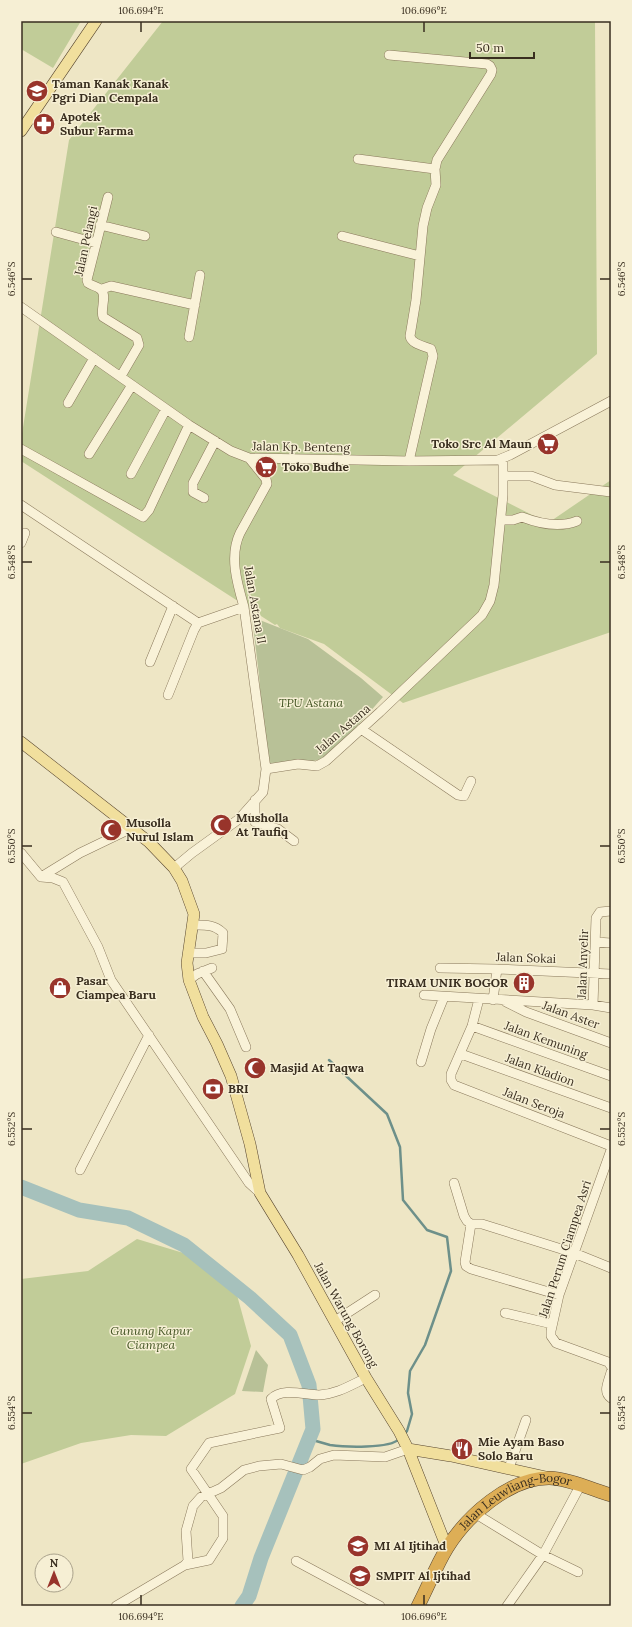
<svg xmlns="http://www.w3.org/2000/svg" width="632" height="1627" font-family="Lora,serif">
<style>
.green{fill:#c1cc98}
.cemetery{fill:#b8c197}
.lines{fill:none;stroke-linecap:round;stroke-linejoin:round}
.stream{stroke:#6d908a;stroke-width:2.5}
.river{stroke:#a6c1bc;stroke-width:15}
.minor-casing{stroke:#89785b;stroke-width:10}
.major-casing{stroke:#57452f;stroke-width:12}
.highway-casing{stroke:#57452f;stroke-width:14}
.minor{stroke:#f9f2d8;stroke-width:9}
.major{stroke:#f1df9d;stroke-width:11}
.highway{stroke:#ddae56;stroke-width:13}
.ticks{fill:none;stroke:#392e1f;stroke-width:1.5}
.labels{text-anchor:middle;stroke-width:3;stroke-linejoin:round;paint-order:stroke}
.poi-label{font-size:12px;font-weight:bold;fill:#392e1f;stroke:#f6efd4;text-anchor:start}
.street-label{font-size:12px;fill:#392e1f;stroke:#f6efd4}
.park-label{font-size:12px;font-style:italic;fill:#455625;stroke:#f6efd4}
.neatline{fill:none;stroke:#392e1f;stroke-width:1.5}
.ticks-label{font-size:10px;text-anchor:middle;fill:#392e1f}
</style>
<rect width="100%" height="100%" fill="#eee6c5"/>
<path class="green" d="M21,21H81L53,68L21,49Z
M163,21H595L597,354L453,475L548,523L611,480V632L403,703L324,644L280,628L277,624L275,625L21,461V440L69,140Z
M137,1239L200,1258L237,1295L251,1346L235,1394L166,1436L131,1435L81,1443L21,1464V1279L88,1271Z"/>
<path class="cemetery" d="M252,617L308,639L361,678L383,697L343,742L323,759L307,762L269,763L263,731L259,675Z
M256,1350L268,1365L263,1392L242,1391Z"/>
<g class="lines">
<path class="stream" d="M329,1060L387,1114L400,1147L403,1200L427,1230L447,1237L451,1271L425,1345L410,1371L408,1393L412,1414L407,1431L404,1434
M309,1439C316,1441 323,1443 330,1445C344,1447 390,1449 399,1439"/>
<path class="river" d="M21,1187L79,1210L128,1218L184,1245L250,1298L290,1335L309,1385L313,1429L261,1558L249,1596L242,1606"/>
<g class="minor-casing">
<path id="minor" d="M389,55L487,64L490,66L492,70L491,74L437,160L435,169L436,185L427,208L423,226L416,300L410,336C411,344 424,346 431,349L433,356L409,461
M358,159L435,169
M108,197L87,280L88,283C92,286 97,286 100,289C108,294 100,309 103,317L137,338L139,345L121,376
M100,225L145,236
M56,232L96,243
M342,236L420,256
M102,289L111,286L195,305
M21,307L189,425L231,451L249,458L409,461L498,460L510,455L611,401
M189,337L200,275
M68,403L94,358
M21,449L143,517L149,510L189,425
M89,454L132,385
M131,474L166,409
M504,476H531L555,485L611,492
M204,498L193,492V483L215,441
M21,505L198,623
M501,520H513L522,517C540,524 559,528 577,521
M21,543L25,533
M150,662L173,606
M168,695L194,630L198,623L244,607
M361,729L458,795L464,796L471,781
M266,769L298,764L317,766L326,761L380,712L482,615L490,601L494,585L503,495V459
M255,800V822L278,829L294,841
M21,853L41,877L53,878L63,882L98,947L111,980L249,1183L260,1193
M174,868L192,853L239,819L263,792L266,769L244,607C237,583 229,556 240,533L267,484L266,479L249,458
M41,877L80,853L132,828
M596,942L611,943
M188,953H206L222,949L223,933C214,924 204,925 192,925
M440,968L497,969L611,974
M203,971L230,1009L246,1047
M189,980L197,974L212,968
M424,995L593,1005L611,1008
M479,999L472,1026L451,1074V1080L454,1085L611,1146
M493,1000L497,969
M506,1002L526,1012L611,1043
M593,1005L596,918L600,912L611,911
M472,1026L611,1076
M461,1054L611,1108
M421,1062L431,1029L444,997
M611,1150L559,1295L551,1331V1336L556,1343L608,1362L611,1366
M80,1170L149,1035
M454,1183L464,1216L467,1221L471,1224
M559,1295L471,1269L466,1266L465,1262L471,1224H482L574,1253L611,1268
M505,1313L552,1324
M335,1321L375,1295
M611,1372C609,1381 602,1392 611,1398
M509,1468L526,1420
M476,1514L543,1555L578,1572
M296,1561L380,1606
M185,1565L209,1560L223,1538V1516L191,1469L209,1443L280,1428L271,1399C282,1387 305,1395 319,1395C337,1394 351,1385 366,1378
M116,1606L185,1565L188,1561L186,1531L193,1506L201,1497L221,1488L244,1470L259,1466L281,1464L303,1470L310,1467L320,1459L334,1455L385,1457L408,1449
M507,1606L543,1555L580,1486"/>
</g>
<g class="major-casing">
<path id="major" d="M21,131L96,21
M21,742L149,842L174,868L182,881L194,914L187,963L189,980L203,1017L217,1044L231,1076L250,1144L260,1193L298,1255L366,1378L399,1431L408,1449L447,1548
M408,1449L451,1456L546,1477"/>
</g>
<g class="highway-casing">
<g id="highway">
<path id="s1" d="M418,1606C428,1587 436,1566 447,1548C467,1516 509,1478 549,1478C566,1478 594,1490 611,1495"/>
</g>
</g>
<use href="#minor" class="minor"/>
<use href="#major" class="major"/>
<use href="#highway" class="highway"/>
</g>
<path class="ticks" d="M141,22V32M424,22V32M22,279H32M600,279H610M22,562H32M600,562H610M22,846H32M600,846H610M22,1129H32M600,1129H610M22,1413H32M600,1413H610M141,1595V1605M424,1595V1605"/>
<defs>
<g id="school-disc" transform="scale(1.15)"><circle r="9.5" fill="#98342b" stroke="#f6efd4"/><path d="M0-5L7-2L0 1L-7-2ZM-4 1L0 2.5L4 1V4Q0 6-4 4Z" fill="#fff"/></g>
<g id="pharmacy-disc" transform="scale(1.15)"><circle r="9.5" fill="#98342b" stroke="#f6efd4"/><path d="M-2-6h4v4h4v4h-4v4h-4v-4h-4v-4h4Z" fill="#fff"/></g>
<g id="supermarket-disc" transform="scale(1.15)"><circle r="9.5" fill="#98342b" stroke="#f6efd4"/><path d="M-6-5.5h2.5l.6 2H6L4.5 2H-2.5L-4.4-4H-6ZM-1.5 3.2a1.3 1.3 0 1 0 .1 0ZM3 3.2a1.3 1.3 0 1 0 .1 0Z" fill="#fff"/></g>
<g id="mosque-disc" transform="scale(1.15)"><circle r="9.5" fill="#98342b" stroke="#f6efd4"/><path d="M3.5-4.9A6 6 0 1 0 3.5 4.9A5 5 0 1 1 3.5-4.9Z" fill="#fff"/></g>
<g id="building-disc" transform="scale(1.15)"><circle r="9.5" fill="#98342b" stroke="#f6efd4"/><path d="M-4-6H4V6H1V3H-1V6H-4ZM-2.5-4.3h1.7v1.8h-1.7ZM.8-4.3h1.7v1.8H.8ZM-2.5-1h1.7V.8h-1.7ZM.8-1h1.7V.8H.8Z" fill="#fff"/></g>
<g id="shop-disc" transform="scale(1.15)"><circle r="9.5" fill="#98342b" stroke="#f6efd4"/><path d="M-5-2.5h2.3a2.7 3.5 0 0 1 5.4 0H5L5.5 6h-11ZM-1.5-2.5h3a1.5 2.3 0 0 0-3 0Z" fill="#fff"/></g>
<g id="bank-disc" transform="scale(1.15)"><circle r="9.5" fill="#98342b" stroke="#f6efd4"/><path d="M-6-4H6V4H-6ZM0-2.3a2.3 2.3 0 1 0 0 4.6a2.3 2.3 0 1 0 0-4.6Z" fill="#fff"/></g>
<g id="restaurant-disc" transform="scale(1.15)"><circle r="9.5" fill="#98342b" stroke="#f6efd4"/><path d="M-5-6h1v4h1v-4h1v4h1v-4h1v5L-1.5 .5V6h-2V.5L-5-1ZM5-6V6H3V1.5H1.5Q1.5-4 5-6Z" fill="#fff"/></g>
</defs>
<g fill-rule="evenodd">
<use href="#school-disc" x="37" y="91"/>
<use href="#pharmacy-disc" x="44" y="124"/>
<use href="#supermarket-disc" x="548" y="444"/>
<use href="#supermarket-disc" x="266" y="467"/>
<use href="#mosque-disc" x="221" y="825"/>
<use href="#mosque-disc" x="111" y="830"/>
<use href="#building-disc" x="524" y="983"/>
<use href="#shop-disc" x="60" y="988"/>
<use href="#mosque-disc" x="255" y="1068"/>
<use href="#bank-disc" x="213" y="1089"/>
<use href="#restaurant-disc" x="462" y="1449"/>
<use href="#school-disc" x="358" y="1546"/>
<use href="#school-disc" x="360" y="1576"/>
</g>
<g class="labels">
<g class="poi-label">
<text x="52" y="88">Taman Kanak Kanak<tspan x="52" dy="14">Pgri Dian Cempala</tspan></text>
<text x="60" y="121">Apotek<tspan x="60" dy="14">Subur Farma</tspan></text>
<text x="532" y="448" text-anchor="end">Toko Src Al Maun</text>
<text x="282" y="471">Toko Budhe</text>
<text x="236" y="822">Musholla<tspan x="236" dy="14">At Taufiq</tspan></text>
<text x="126" y="827">Musolla<tspan x="126" dy="14">Nurul Islam</tspan></text>
<text x="76" y="985">Pasar<tspan x="76" dy="14">Ciampea Baru</tspan></text>
<text x="508" y="987" text-anchor="end">TIRAM UNIK BOGOR</text>
<text x="270" y="1072">Masjid At Taqwa</text>
<text x="228" y="1093">BRI</text>
<text x="478" y="1446">Mie Ayam Baso<tspan x="478" dy="14">Solo Baru</tspan></text>
<text x="374" y="1550">MI Al Ijtihad</text>
<text x="376" y="1580">SMPIT Al Ijtihad</text>
</g>
<g class="street-label">
<text transform="translate(86 241) rotate(-78)" y="4">Jalan Pelangi</text>
<text transform="translate(301 447) rotate(1)" y="4">Jalan Kp. Benteng</text>
<text transform="translate(255 605) rotate(80)" y="4">Jalan Astana II</text>
<text transform="translate(343 729) rotate(-41)" y="4">Jalan Astana</text>
<text transform="translate(526 958) rotate(2)" y="4">Jalan Sokai</text>
<text transform="translate(583 964) rotate(-88)" y="4">Jalan Anyelir</text>
<text transform="translate(571 1015) rotate(20)" y="4">Jalan Aster</text>
<text transform="translate(546 1040) rotate(20)" y="4">Jalan Kemuning</text>
<text transform="translate(540 1070) rotate(20)" y="4">Jalan Kladion</text>
<text transform="translate(534 1103) rotate(21)" y="4">Jalan Seroja</text>
<text transform="translate(565 1249) rotate(-72)" y="4">Jalan Perum Ciampea Asri</text>
<text transform="translate(346 1315) rotate(61)" y="4">Jalan Warung Borong</text>
<text dy="4" stroke="none"><textPath href="#s1" startOffset="153">Jalan Leuwliang-Bogor</textPath></text>
</g>
<g class="park-label">
<text x="311" y="707">TPU Astana</text>
<text x="151" y="1335">Gunung Kapur<tspan x="151" dy="14">Ciampea</tspan></text>
</g>
</g>
<rect width="632" height="1627" fill="none" stroke="#f6efd4" stroke-width="44"/>
<g transform="translate(54 1573)"><circle r="19" fill="#f6efd4" stroke="#aaa28c"/>
<path d="M0-3L7 15L0 10L-7 15Z" fill="#98342b"/>
<text y="-6" font-size="11" font-weight="bold" text-anchor="middle" fill="#392e1f">N</text>
</g>
<path d="M470 52v6h64v-6" fill="none" stroke="#392e1f" stroke-width="2"/>
<text x="476" y="52" font-size="12" fill="#392e1f" stroke="#f6efd4" stroke-width="3" paint-order="stroke">50 m</text>
<rect x="22" y="22" width="588" height="1583" class="neatline"/>
<g class="ticks-label">
<text x="141" y="14">106.694°E</text>
<text x="424" y="14">106.696°E</text>
<text transform="translate(11 279) rotate(-90)" y="4">6.546°S</text>
<text transform="translate(621 279) rotate(-90)" y="4">6.546°S</text>
<text transform="translate(11 562) rotate(-90)" y="4">6.548°S</text>
<text transform="translate(621 562) rotate(-90)" y="4">6.548°S</text>
<text transform="translate(11 846) rotate(-90)" y="4">6.550°S</text>
<text transform="translate(621 846) rotate(-90)" y="4">6.550°S</text>
<text transform="translate(11 1129) rotate(-90)" y="4">6.552°S</text>
<text transform="translate(621 1129) rotate(-90)" y="4">6.552°S</text>
<text transform="translate(11 1413) rotate(-90)" y="4">6.554°S</text>
<text transform="translate(621 1413) rotate(-90)" y="4">6.554°S</text>
<text x="141" y="1620">106.694°E</text>
<text x="424" y="1620">106.696°E</text>
</g>
</svg>
